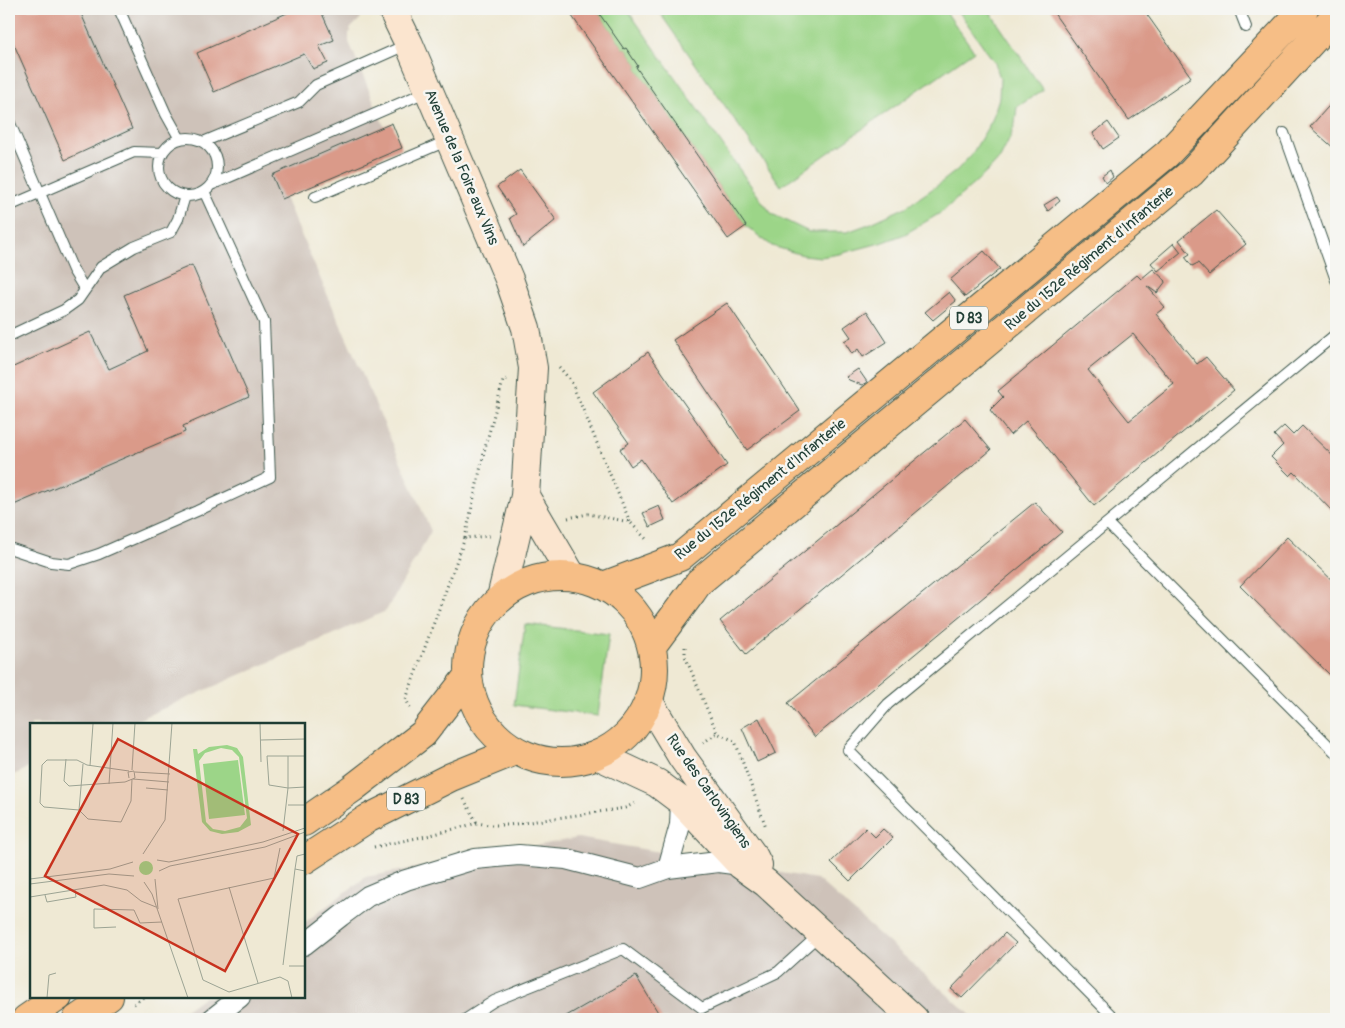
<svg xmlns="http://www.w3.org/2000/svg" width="1345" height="1028" font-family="Pangolin,sans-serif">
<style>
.industrial{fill:#cec2b9}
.green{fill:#9cd588;stroke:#5e895e}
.building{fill:#da9a89;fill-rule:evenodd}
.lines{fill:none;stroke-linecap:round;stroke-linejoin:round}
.lane-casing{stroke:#3e574c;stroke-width:12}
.street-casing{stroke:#3e574c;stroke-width:22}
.secondary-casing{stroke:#3e574c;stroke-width:30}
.primary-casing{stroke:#3e574c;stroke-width:30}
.path{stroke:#3e574c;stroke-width:3;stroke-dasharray:1 4;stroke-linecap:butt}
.lane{stroke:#fff;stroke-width:10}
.street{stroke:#fff;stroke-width:20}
.secondary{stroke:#fbe5cf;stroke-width:28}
.primary{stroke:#f6be86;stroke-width:28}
.labels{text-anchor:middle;stroke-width:5;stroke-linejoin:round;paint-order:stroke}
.shield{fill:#f6f6f2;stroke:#60746d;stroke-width:1}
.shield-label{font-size:14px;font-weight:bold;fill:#1f3d34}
.street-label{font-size:15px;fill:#1f3d34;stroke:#f6f6f2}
.inset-road{fill:none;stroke:#9ca494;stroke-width:1}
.view{fill:#c8321e;fill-opacity:0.15;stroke:#c8321e;stroke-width:2.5}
.inset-edge{fill:none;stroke:#1f3d34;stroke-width:2.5}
</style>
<rect width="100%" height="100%" fill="#f6f6f2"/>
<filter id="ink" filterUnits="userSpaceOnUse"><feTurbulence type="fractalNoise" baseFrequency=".02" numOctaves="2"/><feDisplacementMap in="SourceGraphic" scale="10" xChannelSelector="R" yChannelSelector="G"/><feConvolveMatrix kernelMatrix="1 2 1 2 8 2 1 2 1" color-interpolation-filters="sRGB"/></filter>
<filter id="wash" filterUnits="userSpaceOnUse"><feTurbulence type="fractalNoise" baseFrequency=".0096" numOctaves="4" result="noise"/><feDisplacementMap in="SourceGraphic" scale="20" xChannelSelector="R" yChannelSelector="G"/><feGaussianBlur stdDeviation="1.12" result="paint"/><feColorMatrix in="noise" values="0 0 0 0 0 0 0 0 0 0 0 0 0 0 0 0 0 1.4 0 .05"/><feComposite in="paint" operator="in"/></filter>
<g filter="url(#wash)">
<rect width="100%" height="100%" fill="#efe9d4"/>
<path class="industrial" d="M9,9H356L361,18L351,28L349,34V42L384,126L392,123L402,148L285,198L431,531L386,611L128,724H31V767L9,777Z
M578,838L817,879L975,1019H173L203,997H304V923L366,877Z"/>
<path class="green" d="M596,9H627L761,200L772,214L809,232H847L869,224L906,207L938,185L957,170L972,154L992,120L999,98L1000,78L995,63L957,9H988L1043,90L1017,107L1015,124L1010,138L1000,158L987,172L942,212L905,234L884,242L839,254L821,257L803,255L772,246L746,226L636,67L638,66L626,48L624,49Z
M657,9H944L974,51L781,186Z
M525,624L609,634L598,716L514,705Z"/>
<g id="blocks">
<path class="building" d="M9,9H79L132,129L65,160L9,33Z
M296,9H320L334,40L319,46L328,63L313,69L304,54L214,92L197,53Z
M567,9H596L624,49L626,48L638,66L636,67L746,226L728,239Z
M1051,9H1143L1191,77L1129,120Z
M1336,98V150L1310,127Z
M1108,122L1119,138L1103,149L1093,133Z
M392,123L402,148L282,199L272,175Z
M520,170L556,220L523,247L510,218L516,214L497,187Z
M1110,170L1113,177L1106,183L1102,176Z
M1057,197L1060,201L1048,211L1044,205Z
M1216,210L1246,244L1209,275L1198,263L1192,266L1185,257L1190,254L1179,240Z
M1174,243L1181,252L1158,271L1151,263Z
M984,251L1000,269L965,297L950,280Z
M192,265L249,397L183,426L185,432L9,507V369L90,332L109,369L148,351L124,295Z
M1153,269L1166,281L1157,293L1147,286L1165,307L1156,314L1197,364L1206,357L1234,390L1094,506L1026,421L1010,435L990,410L1003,397L998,391L1137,275L1141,279ZM1133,334L1174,384L1129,421L1088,370Z
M949,292L956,301L933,320L925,312Z
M727,303L800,411L747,450L673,340Z
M867,311L887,342L863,357L858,349L852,354L844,341L851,337L844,327Z
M648,352L727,465L673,504L641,459L631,466L620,449L629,443L593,392Z
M858,369L867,382L862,385L849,380L846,377Z
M965,419L991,450L746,654L720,621Z
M1284,426L1293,435L1302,426L1336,459V515L1294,472L1290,476L1271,457L1283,445L1274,435Z
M1035,502L1062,532L815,737L788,703Z
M659,506L665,520L650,527L643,513Z
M1287,537L1336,584V681L1240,586Z
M759,718L776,753L757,762L742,728Z
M866,828L875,837L883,829L893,838L850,881L831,862Z
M1005,933L1016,943L962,998L951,989Z
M636,976L662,1019H561L603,995Z"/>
</g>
</g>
<g filter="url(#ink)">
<use href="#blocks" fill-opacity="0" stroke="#3e574c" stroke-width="1"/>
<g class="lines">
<g class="lane-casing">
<path id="lane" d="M119,9L166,114L180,139
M1239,9L1246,27
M9,121L73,270L85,290
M1284,133L1336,280
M159 167a29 29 0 1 1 58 0a29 29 0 1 1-58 0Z
M203,142L299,102L316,85L408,44
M211,185L428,91
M315,197L449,140
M9,206L134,152L162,153
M9,336L64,310L78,300L101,267L134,247L171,232L178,219L185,196
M1107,523L1336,753
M9,548L51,562L69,564L99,554L197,511L270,477L264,322L204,191
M466,1019L494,1001L623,949L702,1008L778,972L820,934
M1115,1019L848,750L888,704L1336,334"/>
</g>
<g class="street-casing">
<path id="street" d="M668,868L680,825L681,801
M304,945L341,916L368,896L406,880L475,859L519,855L566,859L640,878L668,868L718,862L741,865
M212,1019L240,997"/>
</g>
<g class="secondary-casing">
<path id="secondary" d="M392,9L409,44L509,279L526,328L533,368L525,496L501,598
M525,496L572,576
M649,702L682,757L754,857L758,865
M597,755L657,783L681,801L741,865L766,883L914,1019"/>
</g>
<g class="primary-casing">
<path id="primary" d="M468 669a93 93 0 1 1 186 0a93 93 0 1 1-186 0Z
M603,586L680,557L1167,154L1304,9
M652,646L692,592L699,582L1191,173L1336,15
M304,822L353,788L423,734L468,676
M304,860L367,819L451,777L515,751
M26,1019L58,997
M77,1019L109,997"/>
</g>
<path class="path" d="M559,367L571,381L630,522
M568,518L588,514L630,522L648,541
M465,538L485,448L503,381L507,379
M685,647V656L717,733L735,741L766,827
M410,708L406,699L465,538L490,536
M703,743L717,733
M464,799L477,823
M374,847L431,835L477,823L489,825H509L625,808L638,802
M134,1004L144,997"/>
<use href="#lane" class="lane"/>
<use href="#street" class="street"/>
<use href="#secondary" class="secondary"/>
<use href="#primary" class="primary"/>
</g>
</g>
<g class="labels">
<g class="shield">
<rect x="950" y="306.5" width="38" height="23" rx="4"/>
<rect x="387" y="787.5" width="38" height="23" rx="4"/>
</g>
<g class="shield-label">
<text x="969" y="323">D 83</text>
<text x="406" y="804">D 83</text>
</g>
<g class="street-label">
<text transform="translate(462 167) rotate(67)" y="5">Avenue de la Foire aux Vins</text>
<text transform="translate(1089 258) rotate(-40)" y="5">Rue du 152e Régiment d'Infanterie</text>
<text transform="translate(760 489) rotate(-39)" y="5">Rue du 152e Régiment d'Infanterie</text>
<text transform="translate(709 791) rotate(55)" y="5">Rue des Carlovingiens</text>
</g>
</g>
<g transform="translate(30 723)">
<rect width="275" height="275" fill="#efe9d4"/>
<path d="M197,22L207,25L213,34L221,102L208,109L192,111L180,108L172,99L163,26H167L168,31L179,24ZM191,25L202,27L209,34L217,95L210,104L195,108L183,106L176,99L169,38L175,30ZM208,37L215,92L179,96L173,41ZM109 145a7 7 0 1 1 14 0a7 7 0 1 1-14 0Z" fill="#9cd588" fill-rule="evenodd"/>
<path class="inset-road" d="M230,0L231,39M231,17L275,16M258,33V65L275,64M36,36L34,58L39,63L95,59L105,55L104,48L98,49L99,55M53,41L49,87L58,96L91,99L101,78L102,56M60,43L63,1M102,47L105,0M105,49L140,51M103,56L139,59M79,61L83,0M116,65L138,67M258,82H275M49,87L14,84L10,80L12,42L17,37H47L57,42L99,48M253,108L258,65L239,62L237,33H275M250,125L244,155L148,176L173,257L199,269L250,254L258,258L262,275M113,131L135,97L142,0M127,137L139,139L233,119L275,105M265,146L267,133L275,131M129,148L140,143L235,124L275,109M0,156L80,146L103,139M125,156L128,186M114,159L122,171L158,275M0,161L79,151L104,153M199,164L228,260M15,172L17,179L46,174L45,167M0,174L74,162L97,167L111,178L126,184M86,204L64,205V186L104,187L110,200L132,199M253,242L265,146L275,148M259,243H275M17,275L19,252L26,250"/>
<path class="view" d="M88,16L268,111L195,248L15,153Z"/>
<rect width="275" height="275" class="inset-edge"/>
</g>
<rect width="1345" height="1028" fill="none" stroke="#f6f6f2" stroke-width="30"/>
</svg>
